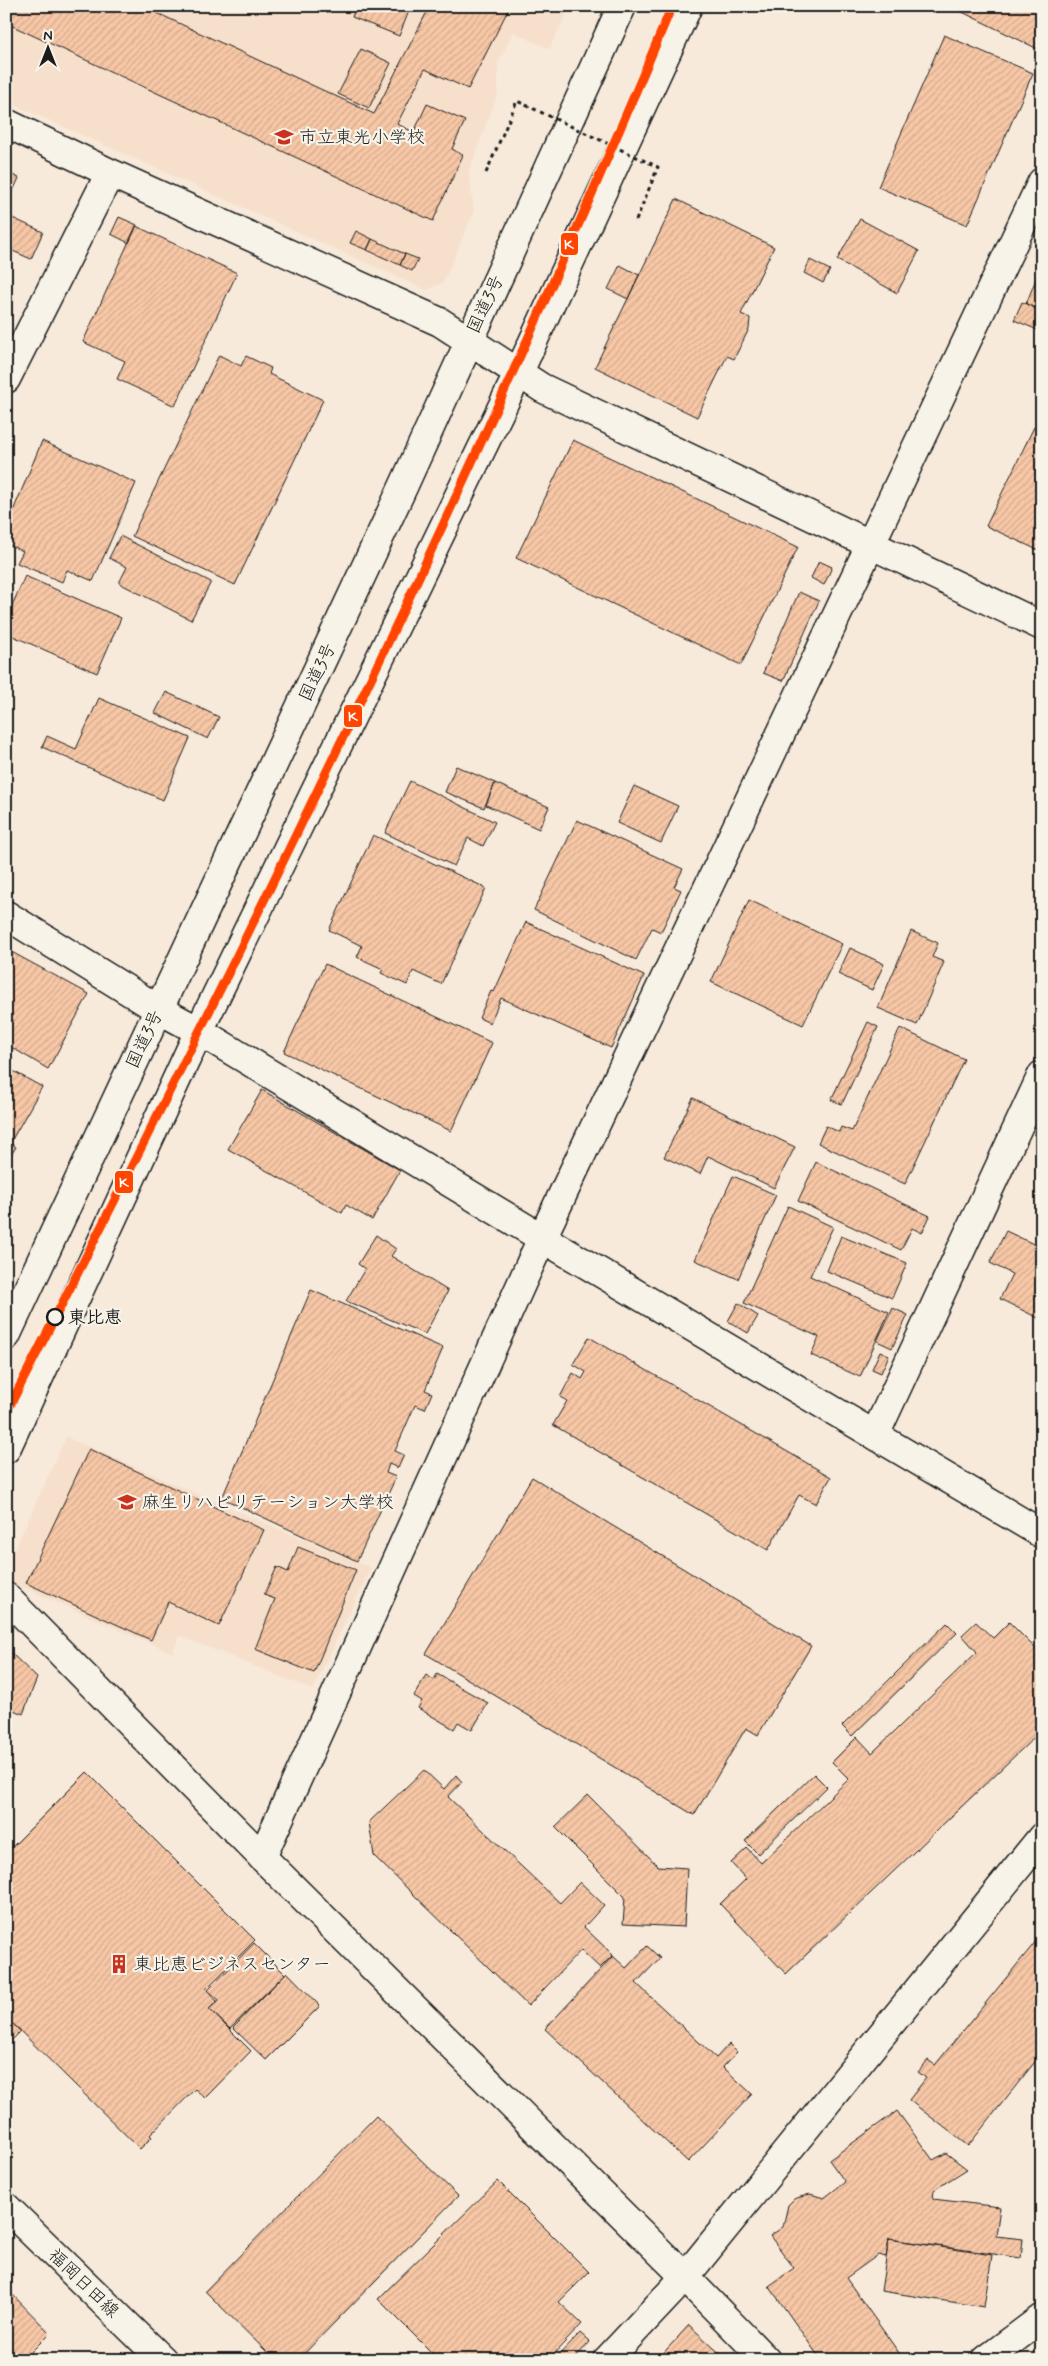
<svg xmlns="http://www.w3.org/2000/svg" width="1048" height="2366" font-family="Mynerve,'Klee One',sans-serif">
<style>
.built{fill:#f7e0cb}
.building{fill:url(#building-hatch);stroke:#1c1c1c}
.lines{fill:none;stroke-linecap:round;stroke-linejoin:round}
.street-casing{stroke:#1c1c1c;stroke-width:31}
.secondary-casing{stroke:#1c1c1c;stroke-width:31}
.highway-casing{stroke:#1c1c1c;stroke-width:31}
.street{stroke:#f7f3e8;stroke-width:28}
.secondary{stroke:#f7f3e8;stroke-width:28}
.highway{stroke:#f7f3e8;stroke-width:28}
.path-bridge{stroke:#1c1c1c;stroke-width:3;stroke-dasharray:4 4;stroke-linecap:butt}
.metro-1-casing{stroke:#f7f3e8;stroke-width:12}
.metro-1{stroke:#ff4500;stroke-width:9}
.stop-dot{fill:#f7f3e8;stroke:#1c1c1c;stroke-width:2.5}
.labels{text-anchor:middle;stroke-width:4.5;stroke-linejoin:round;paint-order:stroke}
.poi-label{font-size:18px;fill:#1c1c1c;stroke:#f7f3e8;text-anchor:start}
.street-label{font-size:18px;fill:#1c1c1c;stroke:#f7f3e8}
.stop-label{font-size:18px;font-weight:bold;fill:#1c1c1c;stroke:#f7f3e8;text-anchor:start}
.line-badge{stroke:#f7f3e8;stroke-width:2}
.badge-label{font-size:14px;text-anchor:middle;font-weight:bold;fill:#fff}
</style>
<defs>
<pattern id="building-hatch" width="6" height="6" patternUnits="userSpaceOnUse" patternTransform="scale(1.25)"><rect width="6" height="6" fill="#f7c7a6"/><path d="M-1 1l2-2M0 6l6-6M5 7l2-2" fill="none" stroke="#d3aa8e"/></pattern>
</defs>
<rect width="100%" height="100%" fill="#f7eadb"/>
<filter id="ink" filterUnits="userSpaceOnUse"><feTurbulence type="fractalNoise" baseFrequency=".02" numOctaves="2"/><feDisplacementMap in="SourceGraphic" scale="10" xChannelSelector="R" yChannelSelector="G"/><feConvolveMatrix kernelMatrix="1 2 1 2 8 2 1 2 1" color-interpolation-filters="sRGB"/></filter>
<g filter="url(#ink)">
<path class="built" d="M6,6H571L549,49L513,32L498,64V93L469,172L474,212L443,283L426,290L6,101Z
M66,1437L371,1568L313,1690L180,1636L172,1653L6,1580V1568Z"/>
<path class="building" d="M6,6H142L374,114L430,6H510L468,89L425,69L397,124L414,132L427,104L465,121L452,149L463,155L433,221L6,23Z
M356,6H411L399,36L352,17Z
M950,6H1042V51Z
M944,35L1033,73L967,225L878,187Z
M361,49L391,63L369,108L338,94Z
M6,172L19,178L6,206Z
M676,199L774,247L741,314L750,318L749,329L734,359L727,356L697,417L595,367Z
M6,215L43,232L31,259L6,248Z
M119,217L137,225L129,243L111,234Z
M860,219L919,251L897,293L837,260Z
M136,226L237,273L175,406L117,379L125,361L83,342Z
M356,231L372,239L367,250L350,243Z
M372,239L405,254L400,265L367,250Z
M405,254L418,259L412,271L400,265Z
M810,260L830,270L823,283L804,273Z
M620,265L639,275L628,299L608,289Z
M1040,269L1042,270V311L1026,304Z
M1022,302L1042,311L1040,331L1014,320Z
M219,355L241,366L246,356L271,368L269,374L323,400L235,585L132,536Z
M1034,427L1042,431V552L986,526Z
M573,440L798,547L741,665L516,558Z
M42,441L136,483L93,581L67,570L62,582L17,563L23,551L6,544V528Z
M120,536L211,582L191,620L119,583L127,567L109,558Z
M819,561L832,567L824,585L811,578Z
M25,576L121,618L97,673L6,633V619Z
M799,592L819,601L783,681L763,673Z
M166,692L219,717L208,739L155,713Z
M99,698L190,738L163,800L42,747L47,736L76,749Z
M456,766L495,783L484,808L445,792Z
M410,781L495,822L483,846L468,838L454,866L385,833Z
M495,783L549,807L539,829L486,805Z
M634,786L678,806L661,843L617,823Z
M577,820L683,869L674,887L681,890L661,932L652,928L636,960L534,910Z
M373,835L486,888L441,984L413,971L407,985L381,973L383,969L357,957L362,946L329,930Z
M749,900L842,944L803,1025L711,982Z
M526,922L644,976L611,1048L501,998L490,1023L479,1018L491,991L494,992Z
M911,931L938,943L932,957L944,962L917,1025L878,1008Z
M850,948L884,964L872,990L838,974Z
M6,949L89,994L48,1069L6,1044Z
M325,964L492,1043L451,1131L284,1052Z
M868,1022L878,1027L842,1104L831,1100Z
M900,1028L964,1059L905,1184L818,1143L826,1126L839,1132L841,1127L852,1131Z
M6,1067L42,1087L10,1143L16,1147L6,1163Z
M262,1090L400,1170L372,1220L346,1205L342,1213L228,1149Z
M693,1098L795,1147L774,1188L708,1156L700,1174L664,1157Z
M816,1162L930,1216L922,1233L912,1228L901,1250L798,1201Z
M733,1176L776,1195L738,1279L695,1260Z
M788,1206L833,1227L810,1276L889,1312L860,1377L811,1355L819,1337L744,1303Z
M1006,1231L1042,1248V1320L1000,1299L1012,1274L990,1263Z
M376,1235L396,1249L391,1256L448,1291L425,1334L346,1301L365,1269L358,1264Z
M841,1236L907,1263L892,1298L827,1271Z
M311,1290L443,1348L425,1390L432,1393L425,1409L415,1405L395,1451L404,1455L398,1468L389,1464L386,1473L396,1477L357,1561L222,1498Z
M738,1303L758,1316L748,1333L728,1321Z
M893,1308L908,1315L892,1348L877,1341Z
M589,1337L831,1477L816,1504L799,1495L768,1550L553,1425L567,1401L560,1397L573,1373L582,1379L586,1372L573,1364Z
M880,1351L889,1355L881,1373L872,1369Z
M89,1449L264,1530L219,1626L168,1602L151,1640L26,1583Z
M532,1477L811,1646L758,1735L746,1728L694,1815L426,1654Z
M298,1547L356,1570L314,1673L255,1649L275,1599L264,1595L277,1567L288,1572Z
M976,1622L993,1638L1009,1622L1042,1655V1730L786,1974L720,1904L746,1879L731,1863L747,1848L761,1863L849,1779L832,1762L857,1737L872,1753L977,1652L962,1635Z
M947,1623L957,1633L852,1736L842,1726Z
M10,1652L37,1678L23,1714L6,1707V1660Z
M437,1674L488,1703L472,1730L458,1722L454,1729L418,1708L422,1701L414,1696L426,1675L434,1680Z
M424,1770L444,1789L456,1775L462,1782L448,1797L560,1903L580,1882L604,1905L584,1927L613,1955L600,1968L581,1950L528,2006L374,1856L369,1822Z
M87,1772L255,1940L206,1989L217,2001L209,2009L251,2051L205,2098L195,2089L150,2135L152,2137L140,2149L6,2017V1853Z
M814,1774L827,1787L758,1854L745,1841Z
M588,1795L658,1866L687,1868L684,1927L623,1924L625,1897L555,1827Z
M1042,1934V2053L968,2146L909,2100L926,2078L918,2072L928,2060L935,2065Z
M254,1943L285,1974L230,2029L209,2009L219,2000L208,1990Z
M647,1946L660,1958L636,1983L716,2058L729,2044L737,2052L723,2067L752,2094L688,2162L545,2029L613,1956L626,1968Z
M287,1972L320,2006L266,2060L233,2028Z
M6,2018L21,2031L6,2046Z
M897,2111L933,2160L946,2153L967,2169L934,2190L933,2199L1000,2207L996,2236L1023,2239L1021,2258L889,2239L886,2257L878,2255L846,2278L904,2360H821L769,2286L794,2268L770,2236L783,2227L788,2205L794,2199L810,2194L824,2198L845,2182L829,2160Z
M376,2116L458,2196L298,2360H275L205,2291Z
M498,2181L589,2272L559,2302L582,2324L548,2360H439L378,2299Z
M889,2239L992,2255L984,2307L881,2291Z
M6,2288L50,2333L23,2360H6Z
M689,2325L727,2360H657Z
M580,2333L590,2342L573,2360H554Z"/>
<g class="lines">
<g class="street-casing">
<path id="street" d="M6,123L110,173L440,322L542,388L1042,626
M6,379L110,173
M6,915L158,1009L199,1031L542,1238L1042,1534
M875,1435L1042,1075
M262,1857L542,1238L1042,182
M607,2360L685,2277L1042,1837
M986,2360L1042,2318"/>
</g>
<g class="secondary-casing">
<path id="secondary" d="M6,1597L262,1857L685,2277L766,2360
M6,2207L163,2360"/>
</g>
<g class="highway-casing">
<path id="highway" d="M6,1336L403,487L622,6
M6,1449L199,1031L519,372L688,6"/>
</g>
<use href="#street" class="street"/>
<use href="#secondary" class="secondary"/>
<use href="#highway" class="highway"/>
<path class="path-bridge" d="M486,173L517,101L658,167L635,223"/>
<g class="metro-1-casing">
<path id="metro-1" d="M6,1413C244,951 472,485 672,6"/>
</g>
<use href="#metro-1" class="metro-1"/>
</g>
</g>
<defs>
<g id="school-bare" transform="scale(1.5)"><path d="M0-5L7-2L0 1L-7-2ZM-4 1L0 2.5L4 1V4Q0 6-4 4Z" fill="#c8321e" stroke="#f7f3e8" stroke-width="2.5" paint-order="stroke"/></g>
<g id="university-bare" transform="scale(1.5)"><path d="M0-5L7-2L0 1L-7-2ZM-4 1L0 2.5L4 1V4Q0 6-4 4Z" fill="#c8321e" stroke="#f7f3e8" stroke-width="2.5" paint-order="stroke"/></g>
<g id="building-bare" transform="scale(1.5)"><path d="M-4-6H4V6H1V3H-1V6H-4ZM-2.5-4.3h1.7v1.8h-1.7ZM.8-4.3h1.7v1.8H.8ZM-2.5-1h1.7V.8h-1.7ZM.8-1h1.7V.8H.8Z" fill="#c8321e" stroke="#f7f3e8" stroke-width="2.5" paint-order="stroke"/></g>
</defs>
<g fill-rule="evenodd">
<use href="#school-bare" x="284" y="137"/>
<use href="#university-bare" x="127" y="1502"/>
<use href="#building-bare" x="119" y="1964"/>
</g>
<circle class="stop-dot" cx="55" cy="1317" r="8"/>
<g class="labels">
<g class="poi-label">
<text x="299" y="143">市立東光小学校</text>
<text x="142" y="1508">麻生リハビリテーション大学校</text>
<text x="134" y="1970">東比恵ビジネスセンター</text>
</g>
<g class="street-label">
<text transform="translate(485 304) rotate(-65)" y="6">国道3号</text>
<text transform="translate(317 672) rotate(-65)" y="6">国道3号</text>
<text transform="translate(144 1039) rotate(-65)" y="6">国道3号</text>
<text transform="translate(84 2283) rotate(44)" y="6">福岡日田線</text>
</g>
<g class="stop-label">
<text x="68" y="1323">東比恵</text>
</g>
</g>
<g class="line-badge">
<rect x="560" y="232" width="19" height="24" rx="5" fill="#ff4500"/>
<rect x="343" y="704" width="20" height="24" rx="5" fill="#ff4500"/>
<rect x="114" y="1170" width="20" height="24" rx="5" fill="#ff4500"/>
</g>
<g class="badge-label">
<text x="569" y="249">K</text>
<text x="353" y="721">K</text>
<text x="124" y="1187">K</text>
</g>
<rect width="1048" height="2366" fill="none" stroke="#f7f3e8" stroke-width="25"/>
<rect x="12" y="12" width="1023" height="2341" fill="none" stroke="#1c1c1c" stroke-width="2" filter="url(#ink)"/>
<g transform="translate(48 48)" stroke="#f7f3e8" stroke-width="4" paint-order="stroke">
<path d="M0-4L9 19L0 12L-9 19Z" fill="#1c1c1c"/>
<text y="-8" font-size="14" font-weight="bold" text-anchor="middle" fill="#1c1c1c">N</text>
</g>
</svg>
